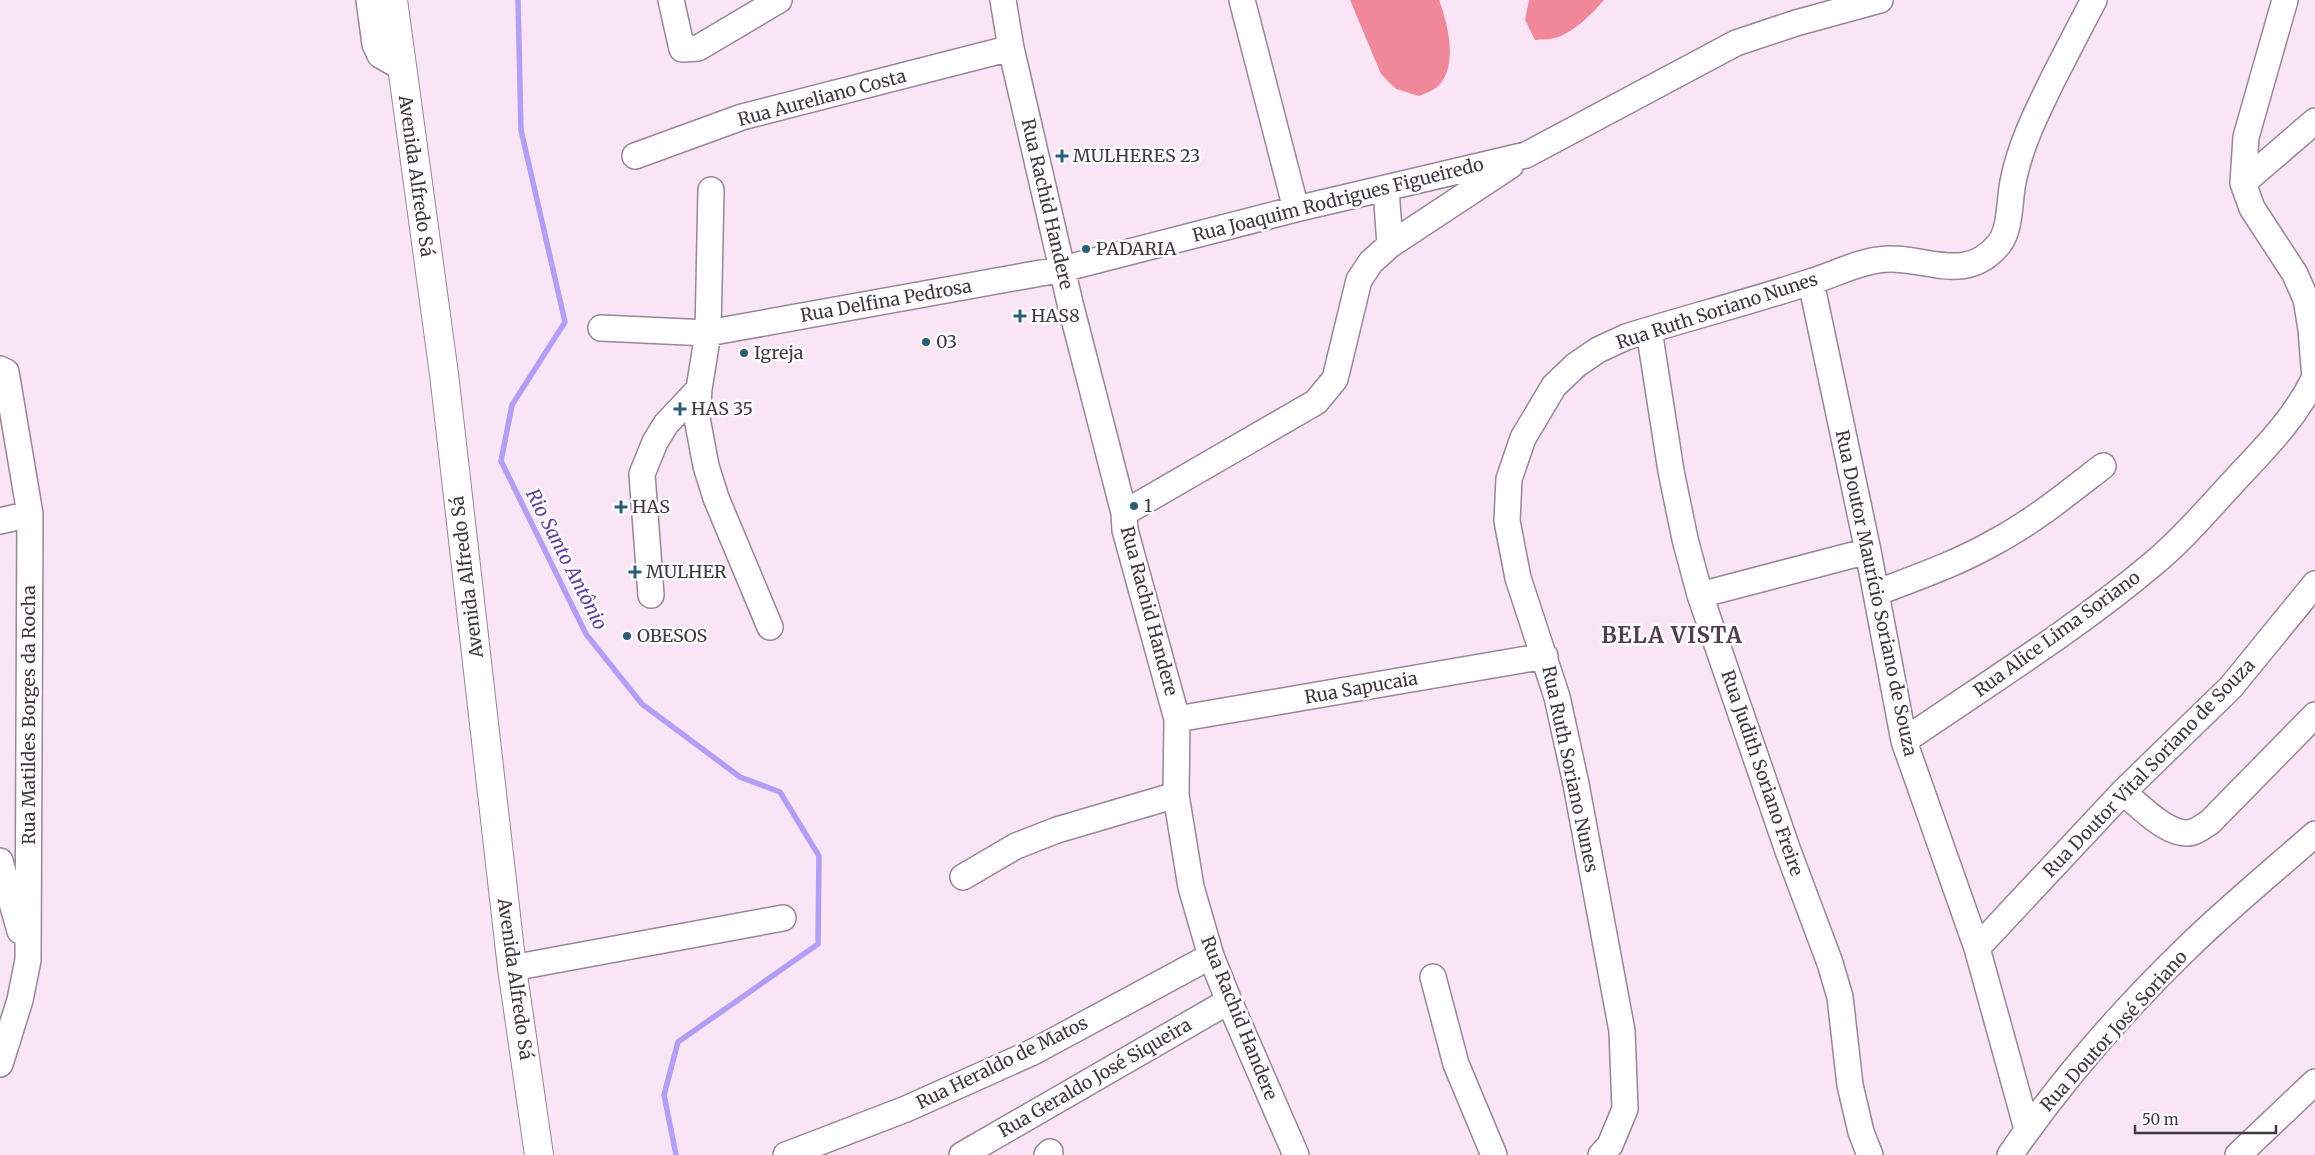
<svg xmlns="http://www.w3.org/2000/svg" width="2315" height="1155" font-family="Merriweather,serif">
<style>
.forest{fill:#f08899}
.lines{fill:none;stroke-linecap:round;stroke-linejoin:round}
.stream{stroke:#b29df7;stroke-width:5.5}
.minor-casing{stroke:#998696;stroke-width:28}
.highway-casing{stroke:#998696;stroke-width:30}
.minor{stroke:#fff;stroke-width:25}
.highway{stroke:#fff;stroke-width:28}
.poi-dot{fill:#2b5d7a;stroke:#fff;stroke-width:2}
.labels{text-anchor:middle;stroke-width:5;stroke-linejoin:round;paint-order:stroke}
.street-label{font-size:18px;fill:#413940;stroke:#fff}
.poi-label{font-size:18px;fill:#413940;stroke:#fff;text-anchor:start}
.water-label{font-size:19px;font-style:italic;fill:#5e3ea5;stroke:#fff}
.district-label{font-size:22px;font-weight:bold;letter-spacing:1px;fill:#503f4d;stroke:#fff}
</style>
<rect width="100%" height="100%" fill="#fae5f6"/>
<path class="forest" d="M1350,0H1439C1448,23 1459,68 1437,87C1432,91 1424,94 1419,96L1396,89L1381,74Z
M1529,0H1604C1592,14 1573,33 1555,38C1549,40 1541,39 1535,40L1525,20Z"/>
<g class="lines">
<path class="stream" d="M518,0L521,130L565,322L512,405L501,461L586,634L642,704L740,777L780,792L819,856L818,944L678,1042L664,1095L676,1155"/>
<g class="minor-casing">
<path id="minor" d="M369,0L375,44L380,55L401,67
M671,0L682,49L698,48L779,0
M1003,0L1011,48L1070,303L1124,513L1125,530L1177,719L1176,795L1191,887L1211,956L1229,1001L1296,1155
M1242,0L1296,209
M2285,0L2246,137L2243,183L2252,208L2295,274L2306,299L2311,329L2315,379
M635,156L742,117L1011,48
M2243,183L2315,121
M711,190L708,333L699,389L697,418L706,466L716,498L770,627
M1390,245L1511,165
M1811,282L1868,551L1904,741L1977,948L2027,1129
M601,328L708,333L1063,269L1296,209L1526,155L1736,43L1796,23L1880,0
M1649,330L1671,471L1685,539L1700,595L1788,851L1830,963L1840,997L1850,1085L1861,1132L1870,1155
M0,369L6,372L30,514L28,960L20,1000L0,1064
M1124,513L1316,402L1335,379L1359,280L1371,262L1390,245L1386,189
M0,521L30,514
M1876,593C1915,578 1956,564 1993,543C2033,522 2068,493 2103,466
M651,595L642,474L655,442L666,424L699,389
M1700,595L1868,551
M1177,719L1545,656
M1904,741C1988,683 2076,629 2154,563C2184,538 2210,507 2236,479C2266,447 2296,417 2315,377
M2123,792C2140,806 2170,839 2193,832C2199,830 2205,825 2210,822L2315,715
M0,861L20,931
M963,877L1016,846L1057,830L1176,795
M1977,948L2123,792L2231,687L2315,584
M512,968L783,918
M1433,977L1456,1064L1494,1155
M786,1155L906,1109L1033,1052L1211,956
M962,1155L1229,1001
M1047,1155L1050,1152
M1601,1155L1610,1145L1625,1109L1622,1031L1576,784L1557,697L1518,578L1507,521L1509,479L1523,438L1554,386L1576,365L1598,350L1626,337C1687,318 1749,302 1810,282C1833,275 1855,263 1878,260C1922,253 1964,287 1999,244C2011,229 2009,201 2013,182C2020,145 2037,112 2054,77C2067,52 2080,26 2094,0
M2010,1155C2061,1081 2123,1010 2187,948C2228,908 2272,872 2315,834
M2238,1155L2315,1082"/>
</g>
<g class="highway-casing">
<path id="highway" d="M393,0L444,374L512,968L539,1155"/>
</g>
<use href="#minor" class="minor"/>
<use href="#highway" class="highway"/>
</g>
<g class="poi-dot">
<path d="M1059.5 148.5h5v5h5v5h-5v5h-5v-5h-5v-5h5z"/>
<circle cx="1086" cy="249" r="5"/>
<path d="M1017.5 308.5h5v5h5v5h-5v5h-5v-5h-5v-5h5z"/>
<circle cx="926" cy="342" r="5"/>
<circle cx="744" cy="353" r="5"/>
<path d="M677.5 401.5h5v5h5v5h-5v5h-5v-5h-5v-5h5z"/>
<circle cx="1134" cy="506" r="5"/>
<path d="M618.5 499.5h5v5h5v5h-5v5h-5v-5h-5v-5h5z"/>
<path d="M632.5 564.5h5v5h5v5h-5v5h-5v-5h-5v-5h5z"/>
<circle cx="627" cy="636" r="5"/>
</g>
<g class="labels">
<g class="street-label">
<text transform="translate(822 98) rotate(-15)" y="6">Rua Aureliano Costa</text>
<text transform="translate(416 176) rotate(82)" y="6">Avenida Alfredo Sá</text>
<text transform="translate(1338 200) rotate(-14)" y="6">Rua Joaquim Rodrigues Figueiredo</text>
<text transform="translate(1047 204) rotate(77)" y="6">Rua Rachid Handere</text>
<text transform="translate(886 301) rotate(-10)" y="6">Rua Delfina Pedrosa</text>
<text transform="translate(1717 311) rotate(-18)" y="6">Rua Ruth Soriano Nunes</text>
<text transform="translate(467 577) rotate(-97)" y="6">Avenida Alfredo Sá</text>
<text transform="translate(1876 593) rotate(78)" y="6">Rua Doutor Maurício Soriano de Souza</text>
<text transform="translate(1149 611) rotate(75)" y="6">Rua Rachid Handere</text>
<text transform="translate(2057 634) rotate(-36)" y="6">Rua Alice Lima Soriano</text>
<text transform="translate(1361 688) rotate(-10)" y="6">Rua Sapucaia</text>
<text transform="translate(29 715) rotate(-90)" y="6">Rua Matildes Borges da Rocha</text>
<text transform="translate(2149 768) rotate(-46)" y="6">Rua Doutor Vital Soriano de Souza</text>
<text transform="translate(1570 769) rotate(78)" y="6">Rua Ruth Soriano Nunes</text>
<text transform="translate(1762 773) rotate(71)" y="6">Rua Judith Soriano Freire</text>
<text transform="translate(515 979) rotate(82)" y="6">Avenida Alfredo Sá</text>
<text transform="translate(1239 1018) rotate(68)" y="6">Rua Rachid Handere</text>
<text transform="translate(2114 1031) rotate(-48)" y="6">Rua Doutor José Soriano</text>
<text transform="translate(1002 1063) rotate(-26)" y="6">Rua Heraldo de Matos</text>
<text transform="translate(1095 1078) rotate(-30)" y="6">Rua Geraldo José Siqueira</text>
</g>
<g class="poi-label">
<text x="1073" y="162">MULHERES 23</text>
<text x="1096" y="255">PADARIA</text>
<text x="1031" y="322">HAS8</text>
<text x="936" y="348">03</text>
<text x="754" y="359">Igreja</text>
<text x="691" y="415">HAS 35</text>
<text x="1144" y="512">1</text>
<text x="632" y="513">HAS</text>
<text x="646" y="578">MULHER</text>
<text x="637" y="642">OBESOS</text>
</g>
<g class="water-label">
<text transform="translate(567 559) rotate(63)" y="7">Rio Santo Antônio</text>
</g>
<g class="district-label">
<text x="1672" y="643">BELA VISTA</text>
</g>
</g>
<path d="M2135 1125v8h141v-8" fill="none" stroke="#413940" stroke-width="2.5"/>
<text x="2142" y="1125" font-size="15" fill="#413940" stroke="#ffffff" stroke-width="4" paint-order="stroke">50 m</text>
</svg>
